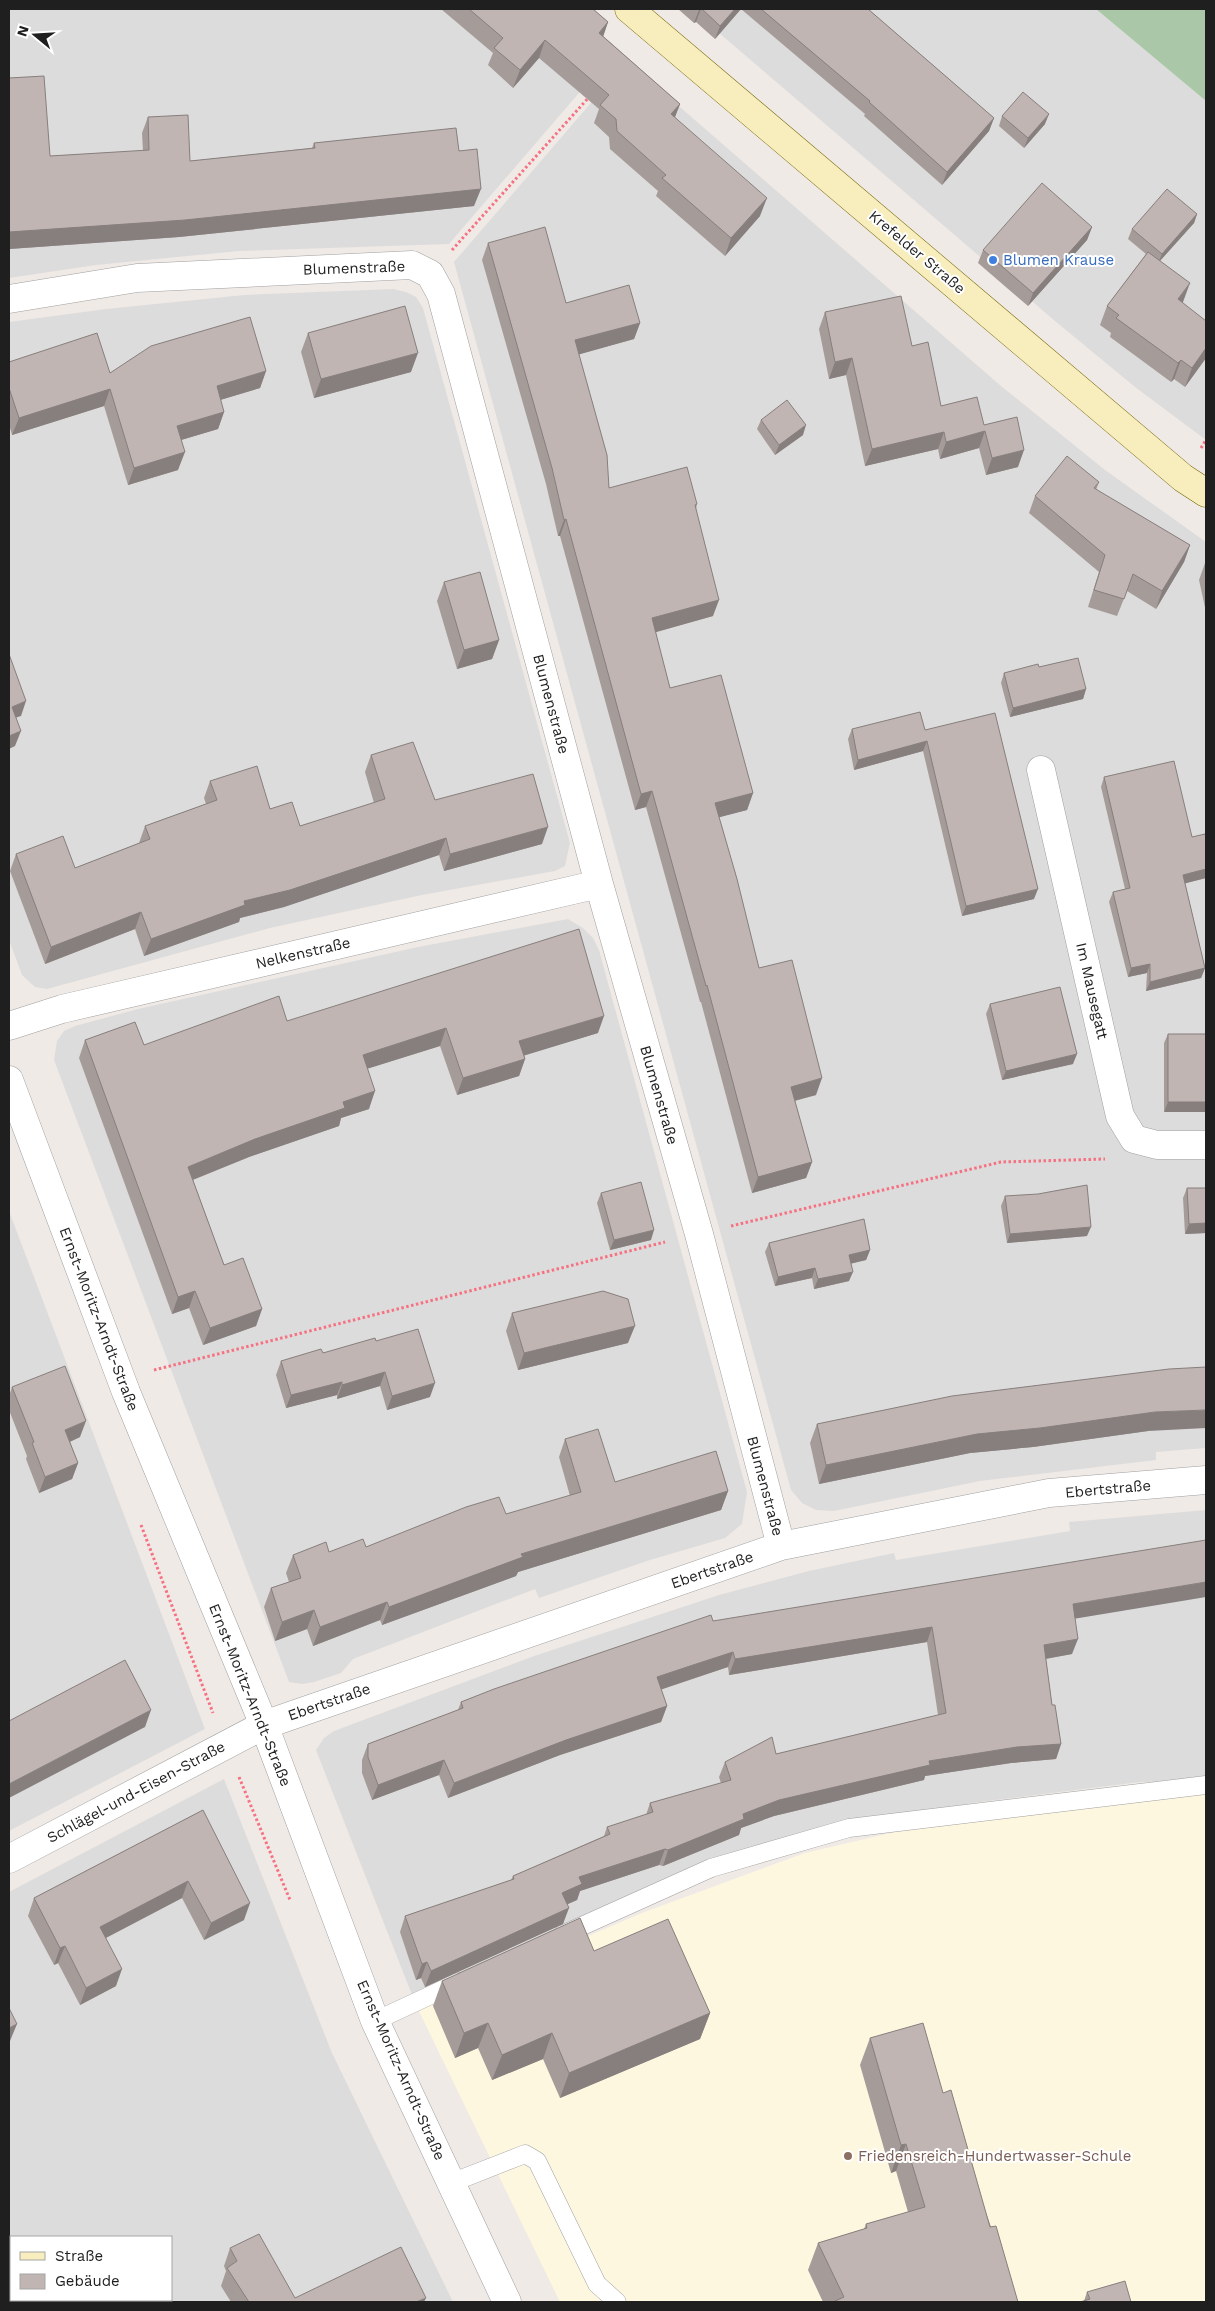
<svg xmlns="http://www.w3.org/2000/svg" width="1215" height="2311" font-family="'Work Sans',sans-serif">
  <rect width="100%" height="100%" fill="#f0eae6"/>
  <path fill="#dddcdc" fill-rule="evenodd" d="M9 9H565L615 51 449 244 239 251 96 265 9 278Z
    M691 9H1096L1206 101V440L1135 387 1055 321Z
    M627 61 1001 386 1105 470 1206 542V1448L1156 1452V1460L980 1481 834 1511 816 1510 802 1503 791 1490 454 262Z
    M393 289 406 292 416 297 423 308 570 843 565 866 555 871 422 895 270 928 47 989 35 987 22 975 9 940V322L106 309 244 295Z
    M568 919 583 928 593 938 599 950 747 1492 742 1524 725 1538 650 1560 539 1598 535 1589 353 1659 341 1673 314 1682 302 1684 289 1682 54 1060 57 1041 64 1031 75 1026 138 1009 418 947Z
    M9 1211 205 1729 9 1831Z
    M1206 1510V1781L1140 1782 972 1803 802 1842 637 1905 414 2000 316 1750 324 1738 334 1731 537 1655 719 1595 809 1571 894 1553 896 1560 1070 1531 1069 1522Z
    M224 1779 332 2053 453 2302H9V1892ZM11 2237H171V2300H11Z"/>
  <path fill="#fef7e0" d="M1206 1791V2302H560L418 2009 642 1913 805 1853 972 1814Z"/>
  <path fill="#aac8a7" d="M1096 9H1206V101Z"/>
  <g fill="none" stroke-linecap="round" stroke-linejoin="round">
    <defs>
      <path id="lane" d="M562 1935 711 1868 849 1828 1206 1785
        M375 2021 459 1982
        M451 2183 525 2154 537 2161 597 2284 617 2302"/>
      <path id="street" d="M9 299 137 278 412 265 430 274 441 294 599 884 699 1234 781 1546
        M1041 770 1120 1116 1134 1139 1157 1145H1206
        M9 1026 62 1009 599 884
        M9 1080 126 1392 264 1725 375 2021 507 2302
        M9 1859 264 1725 781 1546 1049 1493 1206 1480"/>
      <path id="secondary" d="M629 9 1183 478 1206 493"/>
    </defs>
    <use href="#lane" stroke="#a0a0a0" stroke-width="19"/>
    <use href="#street" stroke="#a0a0a0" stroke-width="29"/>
    <use href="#secondary" stroke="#746808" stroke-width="29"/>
    <path stroke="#f67181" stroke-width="3" stroke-dasharray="2.5 2.5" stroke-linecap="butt" d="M452 250 590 96
      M1201 448 1206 440
      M731 1226 1001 1162 1105 1159
      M154 1370 665 1242
      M141 1525 213 1713
      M239 1777 290 1900"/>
    <use href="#lane" stroke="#fff" stroke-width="18"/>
    <use href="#street" stroke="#fff" stroke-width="28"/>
    <use href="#secondary" stroke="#f8edbc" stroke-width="28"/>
  </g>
  <path fill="#a59c99" d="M441 9H593L608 22 603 36 680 104 675 117 760 216 725 256 656 196 658 191 610 149 609 137 594 123 599 109 539 58 513 88 488 65 493 53Z
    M678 9H868L994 118 989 131 942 185 864 116 865 114 741 9 715 39 696 22 694 23Z
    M9 78 50 156 143 151 142 133 148 117 190 161 312 148 314 143 459 151 474 206 179 237 9 249Z
    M1002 116 1045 124 1024 148 999 126Z
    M1197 214 1194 223 1160 261 1182 303 1206 321V358L1185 387 1174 379 1171 382 1110 337 1111 333 1100 325 1107 306 1146 254 1128 239 1132 229Z
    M1092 227 1087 240 1028 306 978 263 983 250Z
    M488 243 566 303 640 323 634 339 579 354 609 488 697 504 696 509 713 616 655 632 670 688 753 793 747 810 719 817 759 968 816 1095 795 1101 812 1162 806 1178 752 1193 701 1002H700L646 807 635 810 560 536H558L546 484 482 260Z
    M825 312 912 346 941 406 984 425 1018 467 986 475 979 448 940 459 938 449 865 466 846 375 829 379 819 329Z
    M308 333 411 372 314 398 301 352Z
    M9 362 110 373 266 371 260 388 220 400 224 412 218 429 181 440 178 470 128 485 104 406 12 435 9 424Z
    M761 420 803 435 775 455 757 429Z
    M1099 482 1096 490 1190 545 1184 562 1156 609 1127 591 1117 616 1088 607 1099 572 1029 513 1035 496Z
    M1205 563H1206V612L1199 580Z
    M444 582 499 640 492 659 457 669 437 601Z
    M1039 667 1086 689 1083 699 1010 717 1001 683 1004 673Z
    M852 729 925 730 1034 899 962 916 923 751 854 770 848 739Z
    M371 755 435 800 542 844 444 871 439 855 284 907 240 918 239 922 144 956 135 929 45 964 10 871 16 854 75 868 139 843 145 826 206 804 204 798 210 781 270 809 300 826 374 803 365 772Z
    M1104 777 1192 837 1206 838V878L1185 883 1205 968 1201 978 1146 991 1147 973 1128 977 1109 902 1113 892 1125 889 1101 787Z
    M990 1004 1073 1064 1002 1080 986 1014Z
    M287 1021 598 1033 524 1055 525 1059 519 1076 457 1095 440 1046 369 1068H368L369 1109 341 1118 339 1126 249 1157 193 1180 224 1265 262 1309 256 1326 203 1345 189 1308 172 1314 79 1058 85 1040 144 1045Z
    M1168 1034H1206L1164 1112V1043Z
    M1187 1188H1206V1233L1185 1234 1183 1198Z
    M601 1193 651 1240 610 1250 597 1203Z
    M1005 1196 1087 1236 1007 1243 1001 1206Z
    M769 1243 870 1250 866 1260 851 1263 849 1281 814 1289 812 1278 775 1286 765 1252Z
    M512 1313 628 1343 518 1370 506 1331Z
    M376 1341 430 1397 387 1410 380 1386 337 1399V1395L286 1408 276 1375 281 1361 323 1353Z
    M12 1387 80 1437 70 1442 78 1463 72 1479 39 1493 26 1459 27 1456 9 1410V1396Z
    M817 1424 1148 1431 1033 1447 970 1453 819 1484 810 1443Z
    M565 1439 615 1482 728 1491 721 1510 518 1572 516 1576 382 1625 380 1620 313 1646 307 1629 275 1641 264 1607 271 1588 289 1582 286 1573 293 1555 329 1552 366 1547 506 1514 570 1496 559 1457Z
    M1075 1618 1072 1654 1046 1659 1052 1705 1061 1744 1056 1759 1011 1763 925 1776 924 1780 774 1816 741 1828 739 1835 663 1866 659 1865 580 1891 577 1900 567 1904 563 1924 425 1987 421 1978 416 1980 400 1932 405 1916 511 1880 513 1876 604 1836 607 1827 646 1815 650 1803 721 1783 719 1777 725 1762 776 1754 938 1715 927 1642 729 1675 728 1667 684 1681 661 1689 667 1706 661 1722 560 1755 448 1798 439 1775 372 1800 362 1773V1760L368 1744 458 1710 461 1702 713 1621Z
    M203 1810 244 1920 204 1940 182 1898 106 1938 116 1986 80 2005 58 1963 54 1965 28 1916 34 1898Z
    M594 1951 710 2013 700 2039 560 2098 543 2059 492 2080 478 2048 455 2058 433 2006 442 1981Z
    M870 2038 943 2093 1018 2302H823L808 2270 818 2243 864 2229 866 2224 908 2212 896 2171 891 2173 860 2065Z
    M230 2248 295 2298 424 2302H231L221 2286 226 2271 224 2266Z
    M1087 2292 1131 2302 1084 2301Z"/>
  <path fill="#867f7d" d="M700 9H701L696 22 694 23 699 10Z
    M735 9H741L715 39 720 26Z
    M608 22 602 40 599 33Z
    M545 40 539 58 513 88 520 70Z
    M680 104 673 122 671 114Z
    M1049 114 1045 124 1024 148 1028 138Z
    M994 118 989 131 942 185 947 172Z
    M481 189 474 206 179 237 9 249V232Z
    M767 198 760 216 725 256 731 238Z
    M1197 214 1194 223 1158 263 1162 254Z
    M1092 227 1087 240 1028 306 1033 293Z
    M1190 283 1183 302 1171 318 1178 299Z
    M640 323 634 339 570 357 575 340Z
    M1206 348V358L1185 387 1192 368Z
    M418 353 411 372 314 398 321 379Z
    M852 358 846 375 829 379 835 362Z
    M1181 360 1174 379 1171 382 1178 363Z
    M266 371 260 388 210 403 217 386Z
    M110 389 104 406 12 435 19 418Z
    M224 412 218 429 171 443 177 426Z
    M806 425 803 435 775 455 779 445Z
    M985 431 979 448 940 459 946 442Z
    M944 432 938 449 865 466 872 449Z
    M1024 450 1018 467 986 475 992 458Z
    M185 452 178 470 128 485 134 468Z
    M566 519 560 536H558L564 520Z
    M1190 545 1184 562 1156 609 1162 591Z
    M719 600 713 616 646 635 652 618Z
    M499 640 492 659 457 669 464 650Z
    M1086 689 1083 699 1010 717 1013 708Z
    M26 701 21 716 9 720 12 707Z
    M21 731 15 746 9 749V736Z
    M927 741 923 751 854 770 858 760Z
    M652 791 646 807 635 810 641 794Z
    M753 793 747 810 709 820 715 803Z
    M548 827 542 844 444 871 450 854Z
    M446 838 439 855 284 907 240 918 239 922 144 956 151 939 244 901Z
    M1206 869V878L1179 885 1183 875Z
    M1038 889 1034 899 962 916 966 906Z
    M141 912 135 929 45 964 51 947Z
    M1150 964 1147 973 1128 977 1131 968Z
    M1205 968 1201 978 1146 991 1150 982Z
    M604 1016 598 1033 513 1059 519 1041Z
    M446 1028 440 1046 357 1072 363 1055Z
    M1077 1054 1073 1064 1002 1080 1006 1071Z
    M525 1059 519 1076 457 1095 463 1078Z
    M822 1078 816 1095 785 1103 791 1087Z
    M375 1091 369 1109 341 1118 339 1126 249 1157 182 1184 188 1167 343 1102Z
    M1168 1102H1206V1112H1164Z
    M812 1162 806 1178 752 1193 758 1177Z
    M1206 1223V1233L1185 1234 1189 1224Z
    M1091 1227 1087 1236 1007 1243 1010 1234Z
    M654 1230 651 1240 610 1250 614 1240Z
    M870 1250 866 1260 846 1265 849 1255Z
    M815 1268 812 1278 775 1286 778 1277Z
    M853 1272 849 1281 814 1289 818 1279Z
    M195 1291 189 1308 172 1314 178 1297Z
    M262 1309 256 1326 203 1345 210 1328Z
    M635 1326 628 1343 518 1370 524 1353Z
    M385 1372 380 1386 337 1399 342 1385Z
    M342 1382 337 1395 286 1408 291 1395Z
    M435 1383 430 1397 387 1410 392 1396Z
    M1206 1410V1428L1148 1431 1033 1447 970 1453 819 1484 826 1465 977 1434 1155 1412Z
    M86 1421 80 1437 60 1446 65 1430Z
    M78 1463 72 1479 39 1493 45 1477Z
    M728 1491 721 1510 518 1572 516 1576 382 1625 389 1607 521 1554Z
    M1206 1582V1597L1067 1620 1073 1604Z
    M387 1602 380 1620 313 1646 320 1627Z
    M314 1610 307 1629 275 1641 282 1622Z
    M932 1627 927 1642 729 1675 735 1659Z
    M1078 1639 1072 1654 1038 1660 1044 1645Z
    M733 1652 728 1667 651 1693 657 1677Z
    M667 1706 661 1722 560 1755 448 1798 454 1783 566 1740Z
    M151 1710 145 1727 9 1798V1784Z
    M1061 1744 1056 1759 1011 1763 925 1776 924 1780 774 1816 741 1828 739 1835 663 1866 668 1850 743 1814 779 1800 929 1761 1017 1747Z
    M444 1760 439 1775 372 1800 378 1785Z
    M665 1849 659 1865 580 1891 577 1900 557 1909 562 1893 579 1877Z
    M188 1881 182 1898 94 1944 100 1927Z
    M250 1903 244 1920 204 1940 211 1923Z
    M569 1908 563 1924 425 1987 431 1971Z
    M65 1946 58 1963 54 1965 60 1948Z
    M427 1962 421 1978 416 1980 422 1964Z
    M122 1969 116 1986 80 2005 86 1988Z
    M710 2013 700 2039 560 2098 569 2073Z
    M488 2023 478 2048 455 2058 464 2033Z
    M17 2024 10 2041 9 2042V2028Z
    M552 2033 543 2059 492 2080 502 2055Z
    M906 2144 896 2171 891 2173 901 2145Z
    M426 2298 424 2302H416Z"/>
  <path fill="#c0b5b2" stroke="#867f7d" d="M469 9H593L608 22 599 33 680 104 671 114 767 198 731 238 662 178 666 175 617 131 616 119 600 105 609 95 545 40 520 70 494 48 503 38Z
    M702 9H735L720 26Z
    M761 9H868L994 118 947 172 869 102 870 101Z
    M44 76 50 156 149 150 148 117 188 115 190 161 315 148 314 143 456 128 459 151 477 149 481 189 185 220 9 232V78Z
    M1023 92 1049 114 1028 138 1002 116Z
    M1042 183 1092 227 1033 293 983 250Z
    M1167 189 1197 214 1162 254 1132 229Z
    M545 227 566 303 629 285 640 323 575 340 607 455 609 488 687 467 697 504 695 505 719 600 652 618 670 688 721 675 753 793 715 803 737 879 759 968 792 960 822 1078 791 1087 812 1162 758 1177 707 985 706 986 652 791 641 794 566 519 564 520 552 468 488 243Z
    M1148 252 1190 283 1178 299 1206 321V348L1192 368 1181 360 1178 363 1116 318 1119 315 1107 306Z
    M901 296 912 346 928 342 941 406 977 397 984 425 1017 417 1024 450 992 458 985 431 946 442 944 432 872 449 852 358 835 362 825 312Z
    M405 306 418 353 321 379 308 333Z
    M250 317 266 371 217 386 224 412 177 426 185 452 134 468 110 389 19 418 9 388V362L97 333 110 373 151 346Z
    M787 400 806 425 779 445 761 420Z
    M1067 456 1099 482 1094 488 1190 545 1162 591 1133 574 1124 599 1094 590 1105 555 1035 496Z
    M480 572 499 640 464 650 444 582Z
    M9 654 26 701 12 707 21 731 9 736Z
    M1078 658 1086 689 1013 708 1004 673 1038 664 1039 667Z
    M920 712 925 730 995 713 1038 889 966 906 927 741 858 760 852 729Z
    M413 742 435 800 533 774 548 827 450 854 446 838 290 890 244 901 245 905 151 939 141 912 51 947 16 854 63 836 75 868 150 839 145 826 217 800 210 781 257 766 270 809 292 802 300 826 385 799 371 755Z
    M1174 761 1192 837 1205 834 1206 838V869L1183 875 1205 968 1150 982V964L1131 968 1113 892 1130 888 1104 777Z
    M579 929 604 1016 519 1041 525 1059 463 1078 446 1028 375 1051 363 1055 375 1091 343 1102 345 1108 255 1139 188 1167 224 1265 243 1258 262 1309 210 1328 195 1291 178 1297 85 1040 135 1022 144 1045 279 996 287 1021Z
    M1060 987 1077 1054 1006 1071 990 1004Z
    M1168 1034H1206V1102H1168Z
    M641 1182 654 1230 614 1240 601 1193Z
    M1087 1185 1091 1227 1010 1234 1005 1196 1038 1194Z
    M1187 1188H1206V1223L1189 1224Z
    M864 1219 870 1250 849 1255 853 1272 818 1279 815 1268 778 1277 769 1243Z
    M603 1291 628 1299 635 1326 524 1353 512 1313Z
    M418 1329 435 1383 392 1396 385 1372 342 1385V1382L291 1395 281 1361 321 1349 323 1353 375 1338 376 1341Z
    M65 1366 86 1421 65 1430 78 1463 45 1477 32 1443 34 1442 12 1387Z
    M1206 1367V1410L1155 1412 1040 1428 977 1434 826 1465 817 1424 952 1396 1169 1369Z
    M598 1429 615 1482 716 1451 728 1491 521 1554 523 1557 389 1607 387 1602 320 1627 314 1610 282 1622 271 1588 301 1578 293 1555 326 1542 329 1552 363 1539 366 1547 466 1507 499 1497 506 1514 581 1492 565 1439Z
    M1206 1540V1582L1073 1604 1078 1639 1044 1645 1052 1705H1055L1061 1744 1017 1747 929 1761 930 1765 779 1800 743 1814 744 1819 668 1850 665 1849 579 1877 582 1884 562 1893 569 1908 431 1971 427 1962 422 1964 405 1916 514 1879 513 1876 610 1834 607 1827 653 1812 650 1803 731 1780 725 1762 772 1737 776 1754 946 1713 932 1627 735 1659 733 1652 690 1666 657 1677 667 1706 566 1740 454 1783 444 1760 378 1785 368 1757V1744L463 1708 461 1702 494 1689 711 1615 713 1621Z
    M125 1660 151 1710 9 1784V1721Z
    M203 1810 250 1903 211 1923 188 1881 100 1927 122 1969 86 1988 65 1946 60 1948 34 1898Z
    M580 1918 594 1951 668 1919 710 2013 569 2073 552 2033 502 2055 488 2023 464 2033 442 1981Z
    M9 2008 17 2024 9 2028Z
    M923 2023 943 2093 951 2090 990 2227 996 2226 1018 2302H833L844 2297 818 2243 867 2228 866 2224 925 2207 906 2144 901 2145 870 2038Z
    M259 2234 295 2298 401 2247 426 2298 416 2302H249L227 2268 237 2261 230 2248Z
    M1125 2281 1131 2302H1080L1090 2299 1087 2292Z"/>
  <circle fill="#3f7fe0" stroke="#fff" stroke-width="2" cx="993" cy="260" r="5"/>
  <circle fill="#8d6e63" stroke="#fff" stroke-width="2" cx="848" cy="2156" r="5"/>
  <g text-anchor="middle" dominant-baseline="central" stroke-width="4" stroke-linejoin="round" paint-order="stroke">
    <g font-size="15" fill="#1f1f1f" stroke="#fff">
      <text transform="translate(917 252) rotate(40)">Krefelder Straße</text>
      <text transform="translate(354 268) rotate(-2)">Blumenstraße</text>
      <text transform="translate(551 704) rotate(75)">Blumenstraße</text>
      <text transform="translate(303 953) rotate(-13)">Nelkenstraße</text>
      <text transform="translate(1092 991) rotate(77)">Im Mausegatt</text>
      <text transform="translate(659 1095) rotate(74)">Blumenstraße</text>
      <text transform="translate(99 1319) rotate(69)">Ernst-Moritz-Arndt-Straße</text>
      <text transform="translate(765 1486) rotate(75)">Blumenstraße</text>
      <text transform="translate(1108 1489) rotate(-5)">Ebertstraße</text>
      <text transform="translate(712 1570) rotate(-19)">Ebertstraße</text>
      <text transform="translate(250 1695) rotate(68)">Ernst-Moritz-Arndt-Straße</text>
      <text transform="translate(329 1702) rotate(-19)">Ebertstraße</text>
      <text transform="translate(136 1792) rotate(-28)">Schlägel-und-Eisen-Straße</text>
      <text transform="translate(401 2070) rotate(66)">Ernst-Moritz-Arndt-Straße</text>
    </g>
    <g font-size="15" fill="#366cbe" stroke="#fff" text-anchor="start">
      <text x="1003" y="260">Blumen Krause</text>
    </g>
    <g font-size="15" fill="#785e54" stroke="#fff" text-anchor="start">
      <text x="858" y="2156">Friedensreich-Hundertwasser-Schule</text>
    </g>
  </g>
  <rect width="1215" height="2311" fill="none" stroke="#1f1f1f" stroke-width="20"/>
  <rect x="10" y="2236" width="162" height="65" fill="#ffffff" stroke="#a5a5a5"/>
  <rect x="20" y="2252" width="25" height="8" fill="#f8edbc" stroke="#a5a5a5"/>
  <text x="55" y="2261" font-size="15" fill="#1f1f1f">Straße</text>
  <rect x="20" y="2274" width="25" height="15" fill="#c0b5b2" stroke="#a5a5a5"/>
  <text x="55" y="2286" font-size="15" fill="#1f1f1f">Gebäude</text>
  <g transform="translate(35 35) rotate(288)" stroke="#ffffff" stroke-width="4" paint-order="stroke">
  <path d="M0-4L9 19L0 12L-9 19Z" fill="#1f1f1f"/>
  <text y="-8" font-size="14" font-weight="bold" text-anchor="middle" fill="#1f1f1f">N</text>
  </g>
</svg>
